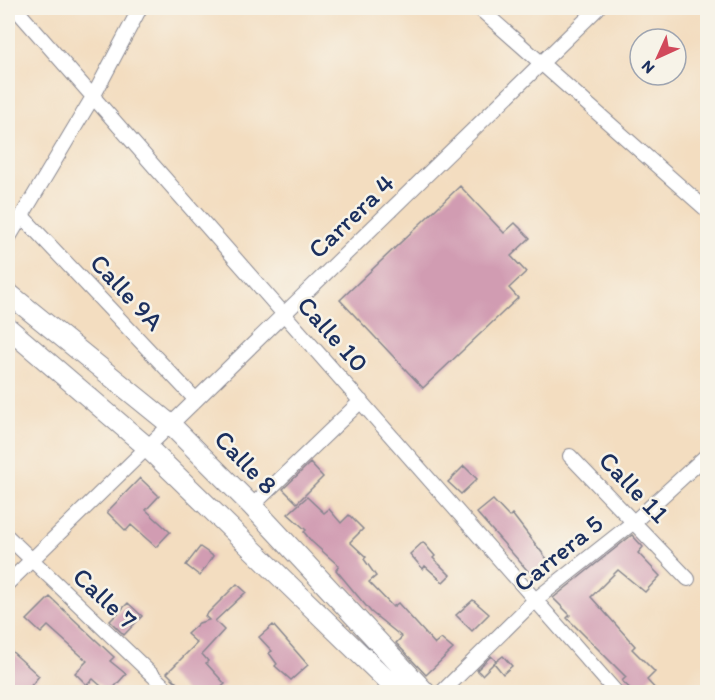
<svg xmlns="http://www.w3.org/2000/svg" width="715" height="700" font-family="Itim,sans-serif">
  <rect width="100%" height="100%" fill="#f7f3e8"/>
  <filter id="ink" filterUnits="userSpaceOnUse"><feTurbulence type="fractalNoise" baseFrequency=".0167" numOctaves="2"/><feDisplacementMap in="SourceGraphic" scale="12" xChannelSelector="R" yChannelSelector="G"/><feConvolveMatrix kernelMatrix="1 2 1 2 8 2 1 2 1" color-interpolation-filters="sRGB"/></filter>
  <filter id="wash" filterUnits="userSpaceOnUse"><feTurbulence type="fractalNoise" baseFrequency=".008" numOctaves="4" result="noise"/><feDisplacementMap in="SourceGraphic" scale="24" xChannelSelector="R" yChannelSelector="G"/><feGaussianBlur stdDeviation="1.35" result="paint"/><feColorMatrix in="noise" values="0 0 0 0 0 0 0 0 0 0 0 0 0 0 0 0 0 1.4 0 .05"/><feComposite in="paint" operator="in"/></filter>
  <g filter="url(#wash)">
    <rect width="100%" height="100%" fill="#f3ddc0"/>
    <g id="blocks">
      <path fill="#d19cb2" d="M460 186 504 233 515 223 530 238 511 256 526 272 509 288 518 298 423 388 340 300Z
        M310 463 323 477 297 503 283 489Z
        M464 466 477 479 461 494 448 482Z
        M140 478 159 496 146 510 170 532 156 547 131 525 126 531 107 512Z
        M307 497 324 513 329 509 341 523 349 515 363 529 350 542 366 557 364 559 376 576 369 582 393 607 398 603 435 644 441 639 453 649 426 675 396 643 402 637 371 612 336 570 339 566 311 541 304 532 306 530 288 514Z
        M493 500 509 517 512 514 550 563 534 578 477 513Z
        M632 535 643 547 638 553 660 576 645 592 618 570 591 597 635 646 632 649 655 672 647 680 659 693H635L622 681 626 677 567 618 570 615 553 598Z
        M423 542 435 556 433 558 450 575 443 582 425 566 423 569 410 554Z
        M200 547 213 556 200 576 186 565Z
        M237 584 246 592 215 621 224 630 202 654 208 661 206 663 225 684 215 693H187L167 673 197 643 187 634 199 623 209 620 205 616Z
        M50 597 114 657 110 661 126 674 109 693 93 679 87 685 75 673 87 661 48 626 41 633 27 620Z
        M473 600 489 614 472 631 456 615Z
        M128 603 142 616 124 635 110 621Z
        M273 625 308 665 291 680 275 666 277 664 269 653 272 651 259 637Z
        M8 648 39 676 25 693H8Z
        M491 656 496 661 482 675 477 670Z
        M503 656 512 666 503 674 494 663Z"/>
    </g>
  </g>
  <g filter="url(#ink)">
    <use href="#blocks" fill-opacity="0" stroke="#87868f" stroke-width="1.5"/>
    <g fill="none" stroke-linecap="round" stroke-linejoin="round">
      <defs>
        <path id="street" d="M15 8 616 692
          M479 8 708 211
          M22 216 196 400
          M8 239 94 95 140 8
          M570 456 688 579
          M252 506 361 401
          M8 537 170 692
          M8 583 598 8
          M442 692 535 600 635 521 708 454"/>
        <path id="secondary" d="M8 293 171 425 252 506 425 692
          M8 328 147 447 399 692"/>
      </defs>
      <use href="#street" stroke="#87868f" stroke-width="16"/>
      <use href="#secondary" stroke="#87868f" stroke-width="22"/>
      <use href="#street" stroke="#fff" stroke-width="14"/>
      <use href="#secondary" stroke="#fff" stroke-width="20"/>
    </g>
  </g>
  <g text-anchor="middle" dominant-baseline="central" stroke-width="5" stroke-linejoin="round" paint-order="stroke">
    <g font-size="26" fill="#1b2f5e" stroke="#f7f3e8">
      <text transform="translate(351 216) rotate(-44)">Carrera 4</text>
      <text transform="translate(127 292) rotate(47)">Calle 9A</text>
      <text transform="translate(333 334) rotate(48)">Calle 10</text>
      <text transform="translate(246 462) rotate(46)">Calle 8</text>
      <text transform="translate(634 487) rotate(46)">Calle 11</text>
      <text transform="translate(558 553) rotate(-39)">Carrera 5</text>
      <text transform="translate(105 598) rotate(43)">Calle 7</text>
    </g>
  </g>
  <rect width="715" height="700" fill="none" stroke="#f7f3e8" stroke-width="30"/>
  <g transform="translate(658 57) rotate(225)"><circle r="28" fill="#f7f3e8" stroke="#9fa5b1" stroke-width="1.5"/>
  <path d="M0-4.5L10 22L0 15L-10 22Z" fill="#d1495b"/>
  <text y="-9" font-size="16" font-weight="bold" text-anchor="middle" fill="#1b2f5e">N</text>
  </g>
</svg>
